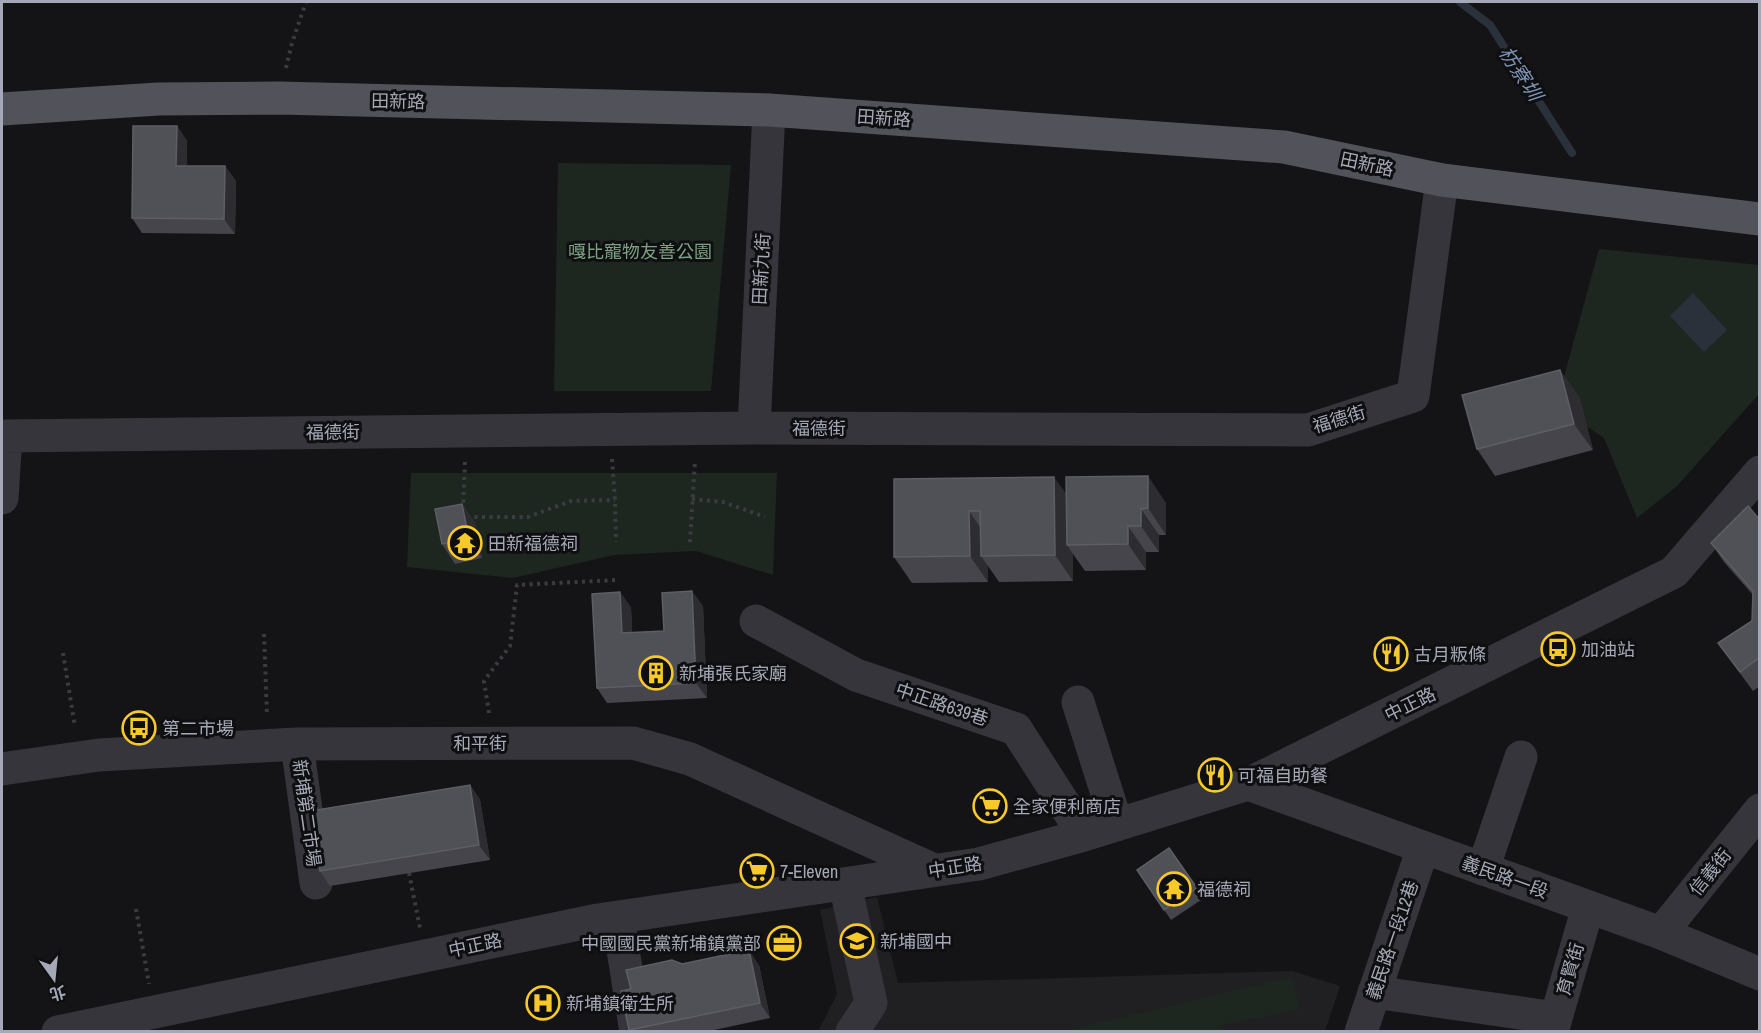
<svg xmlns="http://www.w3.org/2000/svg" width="1761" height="1033" font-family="'Archivo Narrow','Noto Sans TC',sans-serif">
  <rect width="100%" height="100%" fill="#141416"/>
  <path fill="#202023" d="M877 897 898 983 1292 971 1340 986 1325 1031 818 1032 837 994 820 910Z"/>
  <path fill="#1e2620" d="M558 163 731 165 711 391H554Z
    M1599 249 1759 265V394L1677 486 1637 518 1604 438 1556 406Z
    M411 473H777L773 575 696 551 614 555 513 578 407 567Z
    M1292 977 1300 1009 1217 1026 1227 1031H1064Z"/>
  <path fill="#2a313a" d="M1693 293 1727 330 1704 352 1670 316Z"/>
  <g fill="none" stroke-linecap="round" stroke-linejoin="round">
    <path stroke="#2a313a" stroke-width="8" d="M1460 2 1490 25 1572 153"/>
    <path stroke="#3b3c42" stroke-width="4" stroke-dasharray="3 4.5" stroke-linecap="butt" d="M286 68 292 43 306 2
      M612 459 615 500 616 542
      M692 499 723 502 765 517
      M463 510 465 461
      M467 517H528L571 501 615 500
      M690 542 695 461
      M264 634 267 715
      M63 653 75 727
      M489 713 484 681 510 646 517 585 617 580
      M409 873 420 928
      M136 909 149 984"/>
    <path stroke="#35353b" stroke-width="33" d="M754 428 769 110
      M2 436 754 428 1308 430 1413 396 1442 180
      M2 498 6 436
      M756 621 856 675 1016 729 1084 835
      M1078 702 1117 825
      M297 744 316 883
      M2 769 99 755 297 744 633 743 690 759 934 870
      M1248 784 1661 933 1760 974
      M1483 869 1521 757
      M845 884 871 1003 852 1032
      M618 918 636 1032
      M1661 933 1760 810
      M1374 992 1556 1018
      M58 1032 598 920 979 864 1084 835 1248 784 1674 572 1760 472
      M1361 1032 1423 848
      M1552 1032 1588 907"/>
    <path stroke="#51525a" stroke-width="33" d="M2 109 158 99 279 98 769 110 1284 147 1442 180 1760 219"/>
  </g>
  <path fill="#45454b" d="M177 126 187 141V166H225L236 181 235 234 142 233 132 218Z
    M1579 396 1593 450 1495 476 1477 449Z
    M894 479 1166 503V535H1159V552H1146V570L1085 571 1073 554V581L999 582 988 566V582L912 583 894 557Z
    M462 504 475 523 482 558 455 564 442 544Z
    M1760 520V686L1753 691 1718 643 1752 621 1753 595 1724 562 1711 543Z
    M703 606 707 698 607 703 597 688 631 607 632 633 664 631Z
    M470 785 480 800 490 860 330 886 320 871Z
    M1169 848 1204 898 1171 920 1137 870Z
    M759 965 770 1018 705 1032H630L629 1030 631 989Z"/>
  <path fill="#2d2d31" d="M177 126 187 141V181L176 166Z
    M225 166 236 181 235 234 224 219Z
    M1560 370 1579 396 1593 450 1574 424Z
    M1148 476 1166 503V535L1148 508Z
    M1054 477 1073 503 1067 545 1073 554V581L1055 555Z
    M462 504 475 523 482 558 469 539Z
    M1141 509 1159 535V552L1141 526Z
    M969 511 987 537 981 556 988 566V582L970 556Z
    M1128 526 1146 552V570L1128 544Z
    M692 591 703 606 707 698 696 683Z
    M620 592 631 607 633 648 622 633Z
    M470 785 480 800 490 860 479 845Z
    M749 950 759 965 770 1018 760 1003Z"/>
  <path fill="#505057" stroke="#5d5e66" stroke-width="1.5" d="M133 126H177L176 166H225L224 219 132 218Z
    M1560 370 1574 424 1477 449 1462 395Z
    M1148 476V508L1141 509V526H1128V544L1067 545 1066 477Z
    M1054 477 1055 555 981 556 980 511H969L970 556 894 557V479Z
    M462 504 469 539 442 544 435 509Z
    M1748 506 1760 520V657L1740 672 1718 643 1752 621 1753 591 1711 543Z
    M692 591 696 683 597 688 592 594 620 592 622 633 664 631 662 593Z
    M470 785 479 845 320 871 310 811Z
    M1169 848 1197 888 1164 910 1137 870Z
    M749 950 760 1003 629 1030 621 991 631 989 626 970 672 960 682 964Z"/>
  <defs>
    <symbol id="temple-ring" viewBox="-11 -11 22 22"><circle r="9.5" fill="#0f0f11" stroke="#f8c92a" stroke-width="1.5"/><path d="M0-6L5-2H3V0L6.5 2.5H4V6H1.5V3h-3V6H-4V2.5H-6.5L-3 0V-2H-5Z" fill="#f8c92a"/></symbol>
    <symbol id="bus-ring" viewBox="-11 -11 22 22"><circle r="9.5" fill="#0f0f11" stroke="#f8c92a" stroke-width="1.5"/><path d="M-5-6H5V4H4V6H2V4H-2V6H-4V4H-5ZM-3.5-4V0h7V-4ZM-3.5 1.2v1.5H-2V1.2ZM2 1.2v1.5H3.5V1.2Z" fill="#f8c92a"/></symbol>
    <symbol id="restaurant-ring" viewBox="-11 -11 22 22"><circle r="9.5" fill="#0f0f11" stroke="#f8c92a" stroke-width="1.5"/><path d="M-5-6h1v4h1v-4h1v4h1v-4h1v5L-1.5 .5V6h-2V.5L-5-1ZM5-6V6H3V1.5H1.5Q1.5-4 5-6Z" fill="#f8c92a"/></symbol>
    <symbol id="building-ring" viewBox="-11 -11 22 22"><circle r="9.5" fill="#0f0f11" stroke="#f8c92a" stroke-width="1.5"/><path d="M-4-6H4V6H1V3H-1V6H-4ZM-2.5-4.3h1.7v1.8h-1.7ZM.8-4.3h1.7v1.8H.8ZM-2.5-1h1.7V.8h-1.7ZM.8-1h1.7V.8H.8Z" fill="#f8c92a"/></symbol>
    <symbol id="supermarket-ring" viewBox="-11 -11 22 22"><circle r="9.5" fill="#0f0f11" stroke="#f8c92a" stroke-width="1.5"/><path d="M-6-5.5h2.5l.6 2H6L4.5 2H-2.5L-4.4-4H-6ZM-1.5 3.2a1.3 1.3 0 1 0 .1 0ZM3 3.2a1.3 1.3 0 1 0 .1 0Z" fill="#f8c92a"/></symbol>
    <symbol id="school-ring" viewBox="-11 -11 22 22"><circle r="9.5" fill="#0f0f11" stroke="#f8c92a" stroke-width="1.5"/><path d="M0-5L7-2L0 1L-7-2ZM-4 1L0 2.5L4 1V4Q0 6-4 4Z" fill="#f8c92a"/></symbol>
    <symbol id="office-ring" viewBox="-11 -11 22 22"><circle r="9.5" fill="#0f0f11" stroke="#f8c92a" stroke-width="1.5"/><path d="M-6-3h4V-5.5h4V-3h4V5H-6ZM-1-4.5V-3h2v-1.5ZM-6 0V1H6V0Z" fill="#f8c92a"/></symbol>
    <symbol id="hospital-ring" viewBox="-11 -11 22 22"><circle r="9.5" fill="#0f0f11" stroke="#f8c92a" stroke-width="1.5"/><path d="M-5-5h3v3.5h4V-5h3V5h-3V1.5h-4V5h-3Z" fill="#f8c92a"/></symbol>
  </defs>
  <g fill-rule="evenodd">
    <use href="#temple-ring" x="446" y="524" width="38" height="38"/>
    <use href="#bus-ring" x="1539" y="630" width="38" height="38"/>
    <use href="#restaurant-ring" x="1372" y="635" width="38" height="38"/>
    <use href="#building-ring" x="637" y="654" width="38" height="38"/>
    <use href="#bus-ring" x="120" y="709" width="38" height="38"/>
    <use href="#restaurant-ring" x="1196" y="756" width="38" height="38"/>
    <use href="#supermarket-ring" x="971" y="787" width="38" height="38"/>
    <use href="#supermarket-ring" x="738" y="852" width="38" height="38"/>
    <use href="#temple-ring" x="1155" y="870" width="38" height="38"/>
    <use href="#school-ring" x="838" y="922" width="38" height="38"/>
    <use href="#office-ring" x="765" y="924" width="38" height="38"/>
    <use href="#hospital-ring" x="524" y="984" width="38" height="38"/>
  </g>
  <g text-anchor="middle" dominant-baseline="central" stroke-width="6" stroke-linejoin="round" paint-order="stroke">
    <g font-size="18" fill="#a5a9b7" stroke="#0f0f11">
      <text transform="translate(398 101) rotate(1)">田新路</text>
      <text transform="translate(884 118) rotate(4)">田新路</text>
      <text transform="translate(1367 164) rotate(12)">田新路</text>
      <text transform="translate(761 269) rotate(-87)">田新九街</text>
      <text transform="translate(1339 419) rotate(-17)">福德街</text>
      <text x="819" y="428">福德街</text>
      <text transform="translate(333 432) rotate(-1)">福德街</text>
      <text transform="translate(942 704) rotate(19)">中正路639巷</text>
      <text transform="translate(1410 704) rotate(-26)">中正路</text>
      <text x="480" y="743">和平街</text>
      <text transform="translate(307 813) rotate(82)">新埔第二市場</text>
      <text transform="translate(955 867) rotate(-9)">中正路</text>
      <text transform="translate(1710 872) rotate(-51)">信義街</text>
      <text transform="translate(1505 877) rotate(20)">義民路一段</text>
      <text transform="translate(1392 940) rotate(-71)">義民路一段12巷</text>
      <text transform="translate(475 945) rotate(-12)">中正路</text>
      <text transform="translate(1570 969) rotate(-74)">育賢街</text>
    </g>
    <g font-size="18" fill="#7ba282" stroke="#0f0f11">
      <text x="640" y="251">嘎比寵物友善公園</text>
    </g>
    <g font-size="18" fill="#a5a9b7" stroke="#0f0f11" text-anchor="start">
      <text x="488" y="543">田新福德祠</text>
      <text x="1581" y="649">加油站</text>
      <text x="1414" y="654">古月粄條</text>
      <text x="679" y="673">新埔張氏家廟</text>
      <text x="162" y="728">第二市場</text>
      <text x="1238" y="775">可福自助餐</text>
      <text x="1013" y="806">全家便利商店</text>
      <text x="780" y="871">7-Eleven</text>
      <text x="1197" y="889">福德祠</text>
      <text x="880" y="941">新埔國中</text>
      <text x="761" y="943" text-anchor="end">中國國民黨新埔鎮黨部</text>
      <text x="566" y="1003">新埔鎮衛生所</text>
    </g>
    <g font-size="20" font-style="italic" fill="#7b93b3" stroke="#0f0f11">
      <text transform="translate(1521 73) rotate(57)">枋寮圳</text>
    </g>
  </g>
  <rect width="1761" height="1033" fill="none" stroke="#a5a9b7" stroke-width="6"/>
  <g transform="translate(54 979) rotate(165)" stroke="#0f0f11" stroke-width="4.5" paint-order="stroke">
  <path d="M0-4.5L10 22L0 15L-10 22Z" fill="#a5a9b7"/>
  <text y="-9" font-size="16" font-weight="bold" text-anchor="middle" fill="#a5a9b7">北</text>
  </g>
</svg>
